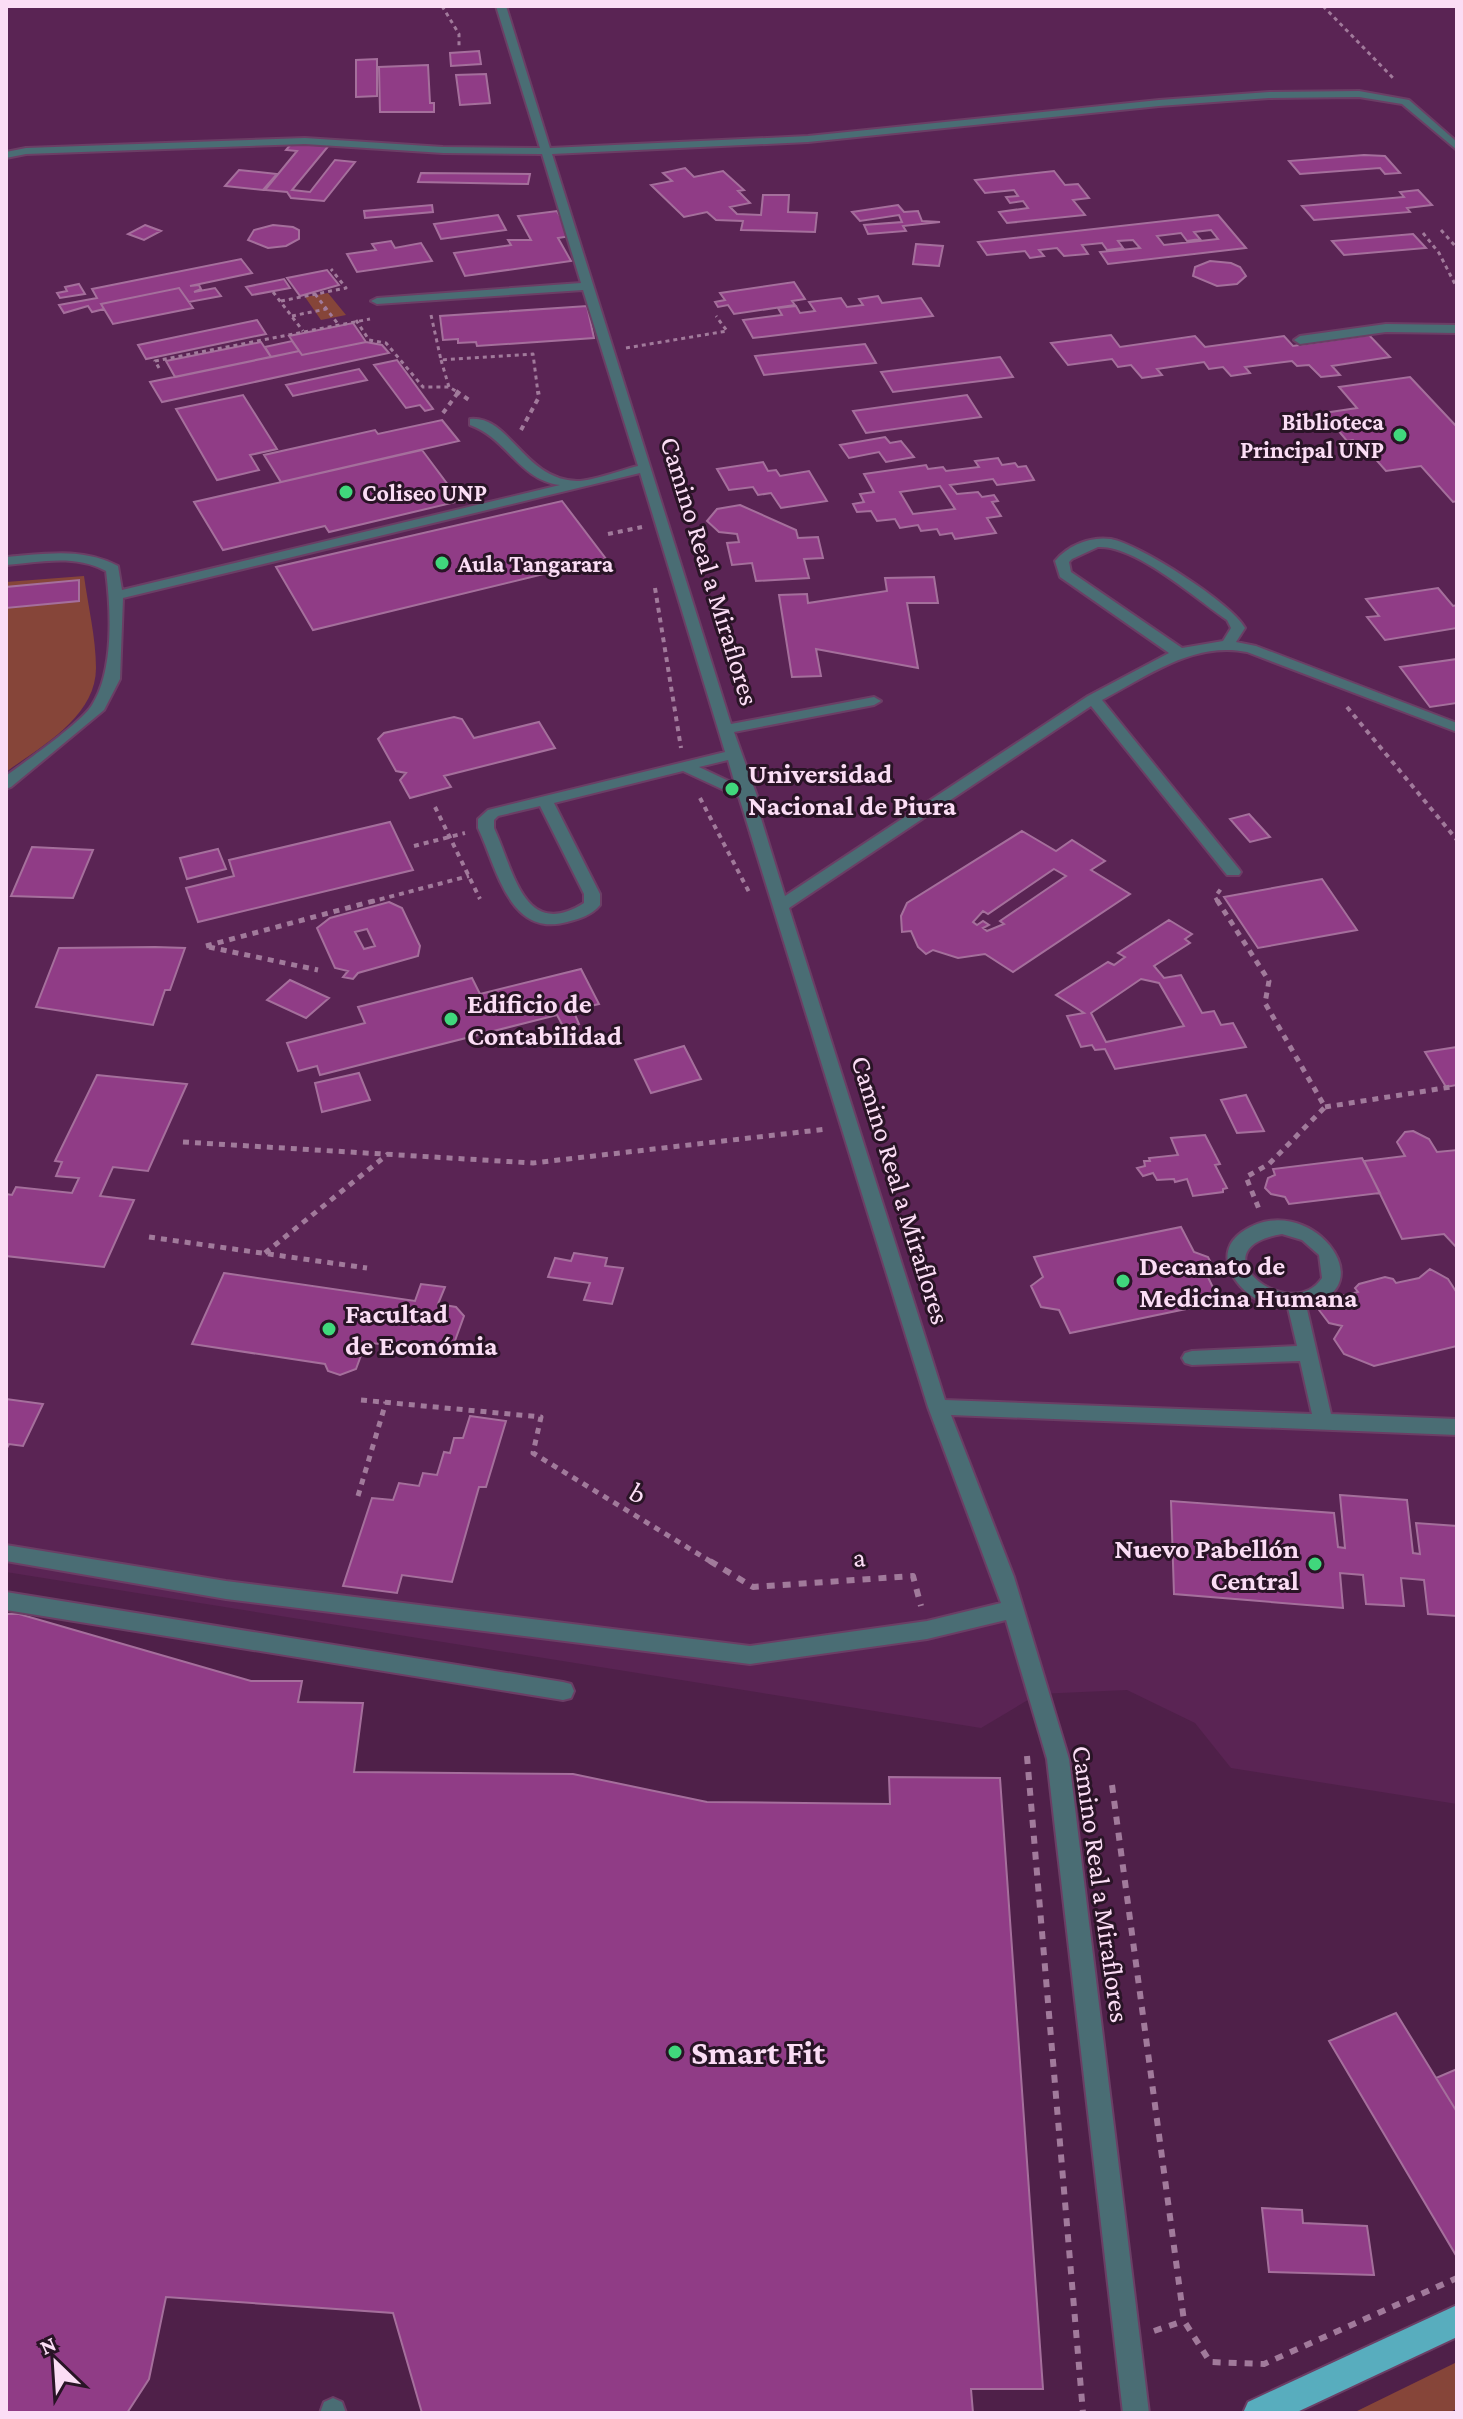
<svg xmlns="http://www.w3.org/2000/svg" width="1463" height="2419" font-family="'Crimson Pro',serif">
  <rect width="100%" height="100%" fill="#4f2049"/>
  <path fill="#5a2454" d="M6 6H1457V1804L1231 1768 1195 1723 1127 1690 1038 1694 981 1728 6 1572Z"/>
  <path fill="#864539" d="M328 293 346 315 321 320 305 297Z
    M84 576C88 606 96 638 96 668 96 717 40 747 6 772V582Z
    M1457 2362V2409L1448 2413H1353Z"/>
  <path fill="#903c86" stroke="#a56f9c" stroke-width="2" fill-rule="evenodd" d="M479 51 481 64 451 66 450 53Z
    M377 59V96L356 97V60Z
    M428 65 430 103H434V112H380L379 67Z
    M486 74 490 103 460 105 456 75Z
    M304 142 330 144 292 190 310 192 335 160 355 162 324 201 291 198 287 192 265 190 297 151 286 150 291 144 302 145Z
    M1364 155 1385 156 1400 173 1385 174 1380 168 1300 174 1289 161Z
    M685 168 694 177 723 171 744 190 738 191 750 203 730 207 737 214 761 215 763 195H789L788 212 817 213 815 232 741 230 743 221 716 220 707 212 684 217 651 185 672 181 663 173Z
    M239 170 277 174 263 190 225 186Z
    M1054 171 1065 185 1078 184 1089 198 1073 200 1085 215 1007 223 999 212 1028 208 1023 201 1010 203 1006 197 1018 196 1014 190 985 193 975 180Z
    M421 173 530 174 528 184 418 182Z
    M1418 190 1432 205 1407 208 1410 212 1314 220 1302 206 1404 197 1400 192Z
    M432 205 433 212 365 218 364 211Z
    M898 205 904 212 918 211 922 221 940 222 903 226 906 231 868 234 864 225 902 222 899 215 860 221 852 212Z
    M557 211 571 236 558 238 571 261 465 276 454 253 511 245 508 240H531L518 216Z
    M498 215 506 230 441 239 434 224Z
    M1218 215 1246 248 1108 264 1100 252 1140 248 1133 240 1118 241 1123 248 1107 250 1102 243 1082 245 1088 254 1064 256 1057 248 1039 250 1044 256 1030 258 1025 251 987 255 978 242ZM1211 230 1218 239 1164 245 1157 236 1181 233 1187 241 1200 239 1194 232Z
    M145 225 161 231 144 240 128 234Z
    M273 225 293 227 299 230V239L286 246 268 248 248 240 254 230Z
    M1413 234 1426 248 1344 255 1332 241Z
    M391 241 395 248 421 243 432 261 357 272 347 254 376 250 372 244Z
    M916 244 943 246 939 266 913 264Z
    M241 259 252 273 190 286 199 285 201 289 194 292 215 288 221 296 189 302 179 288 101 304 104 309 92 312 88 306 64 313 59 305 97 298 92 289Z
    M1210 261 1231 263 1240 267 1246 276 1237 284 1217 286 1193 276 1195 267Z
    M327 270 339 285 300 296 287 278Z
    M284 279 290 288 252 295 246 287Z
    M794 282 805 299 792 301 795 305 734 314 728 305 718 307 715 302 725 300 720 293Z
    M79 284 85 294 60 298 57 293 67 291 65 287Z
    M179 288 193 308 113 324 101 304Z
    M878 296 882 303 921 298 933 316 753 338 743 320 782 315 778 308 796 306 800 313 815 311 809 302 841 298 847 307 863 305 859 299Z
    M587 306 594 338 477 346 476 342 458 343V339L443 340 440 316Z
    M257 320 266 334 146 359 138 345Z
    M353 323 366 342 302 355 289 336Z
    M1111 335 1120 347 1195 336 1205 347 1284 336 1293 346 1369 335 1390 357 1332 366 1340 375 1321 377 1309 365 1297 366 1292 361 1245 367 1250 373 1231 376 1223 367 1209 369 1204 362 1157 369 1162 375 1142 378 1131 365 1118 367 1112 359 1068 365 1051 343Z
    M292 341 299 351 271 357 265 347Z
    M261 342 271 357 175 377 166 361Z
    M366 342 382 345 389 353 162 402 150 382 299 351 302 355Z
    M865 344 876 363 764 375 755 356Z
    M1000 357 1013 377 893 392 881 372Z
    M397 360 433 409 425 411 420 405 406 408 374 365Z
    M359 369 367 380 293 396 286 385Z
    M1410 377 1457 427V501L1453 502 1421 466 1386 471 1372 455 1366 456 1353 440 1347 441 1337 429 1330 430 1317 414 1357 408 1339 387Z
    M243 395 277 449 250 455 259 470 217 480 176 409Z
    M967 395 981 417 866 433 853 411Z
    M442 420 459 441 281 482 264 455 375 430 378 434Z
    M885 437 890 443 901 441 914 457 886 462 879 452 849 458 840 445Z
    M422 450 460 501 329 532 325 526 223 550 194 502Z
    M998 458 1002 465 1015 463 1018 467 1026 466 1034 480 997 485 993 479 950 485 957 494 978 492 982 497 994 495 998 501 992 502 1001 516 987 518 996 533 955 539 952 533 940 535 937 529 921 531 918 525 900 528 895 519 877 521 871 511 857 512 853 504 864 502 860 494 874 492 864 474 926 465 928 469 943 467 946 471 979 467 975 461ZM940 486 955 509 913 514 900 492Z
    M763 462 768 471 776 470 780 476 809 471 827 501 781 508 771 493 758 495 753 487 729 490 717 469Z
    M562 501 606 559 313 630 276 567Z
    M740 505 796 530 798 538 818 537 823 558 804 559 809 578 756 581 752 563 732 565 727 543 739 542 737 534 719 532 707 521 717 509Z
    M934 577 938 603H907L918 668 816 649 821 676 792 677 779 595 807 594 808 603 887 591 885 578Z
    M79 580V601L6 608V587Z
    M1438 588 1453 606 1457 605V628L1385 640 1367 617 1379 616 1366 599Z
    M1457 659V703L1430 707 1400 667Z
    M454 717 462 719 474 738 539 722 555 748 444 776 451 787 410 798 400 780 406 773 396 771 378 739 384 733Z
    M1249 814 1270 837 1250 842 1230 819Z
    M390 822 413 870 198 922 186 888 234 876 229 860Z
    M1022 831 1056 851 1072 840 1105 861 1091 870 1130 894 1013 972 985 954 958 958 933 950 926 954 918 947 911 931 902 932 901 916 907 903ZM1054 869 1066 876 1000 921 1004 924 987 931 983 928 989 925 983 921 977 925 973 922 983 911 988 914Z
    M32 847 93 850 73 898 11 896Z
    M218 849 226 869 187 879 180 858Z
    M1322 879 1357 930 1258 948 1224 897Z
    M389 902 402 908 420 946 418 956 358 973 353 979 343 977 348 971 335 968 317 928 330 918ZM367 929 375 946 364 949 355 932Z
    M1169 920 1192 934 1185 939 1190 943 1154 966 1164 978 1181 975 1202 1013 1214 1011 1221 1025 1233 1023 1246 1047 1115 1069 1105 1049 1095 1050 1092 1045 1081 1047 1067 1016 1084 1013 1056 995 1108 962 1114 965 1125 957 1118 953ZM1141 979 1159 983 1184 1026 1106 1042 1091 1013Z
    M155 947 185 948 170 990H165L153 1025 36 1007 59 948Z
    M581 969 599 1004 573 1010 579 1024 564 1028 557 1015 320 1075 317 1066 298 1071 287 1043 365 1023 358 1007 472 978 480 994Z
    M290 980 329 998 306 1018 267 1000Z
    M684 1046 701 1079 651 1093 635 1060Z
    M1457 1047V1085L1446 1087 1425 1052Z
    M359 1073 370 1100 322 1112 315 1083Z
    M97 1075 187 1084 148 1171 113 1167 100 1196 134 1200 104 1267 6 1256V1194L12 1195 16 1187 72 1193 79 1178 56 1176 62 1162 55 1161Z
    M1246 1095 1264 1131 1237 1133 1221 1100Z
    M1413 1131 1429 1139 1437 1152 1457 1150V1248L1444 1234 1402 1239 1364 1161 1405 1156 1397 1142 1405 1132Z
    M1205 1135 1220 1164 1215 1165 1227 1188 1223 1189V1192L1193 1196 1187 1179 1175 1182 1174 1179 1157 1180 1153 1173 1143 1176 1137 1168 1145 1166 1144 1161H1150L1149 1158 1178 1155 1171 1138Z
    M1362 1158 1380 1193 1289 1204 1285 1197 1271 1194 1265 1188 1268 1178 1275 1175 1273 1169Z
    M1181 1227 1194 1252 1208 1257 1211 1263V1269L1206 1273 1220 1302 1070 1333 1059 1310 1041 1307 1031 1286 1043 1277 1034 1257Z
    M574 1253 607 1258 605 1266 623 1268 612 1304 584 1300 590 1283 548 1277 555 1258 571 1261Z
    M1430 1269 1448 1279 1457 1293V1346L1374 1366 1344 1354 1334 1339 1342 1326 1329 1323 1319 1310 1324 1300 1358 1292 1355 1288 1359 1284 1385 1277 1393 1279 1396 1283 1419 1278Z
    M224 1273 415 1301 421 1284 445 1287 438 1304 456 1307 464 1316 453 1346 439 1353 366 1342 356 1369 340 1375 328 1371 325 1364 192 1344Z
    M6 1399 43 1404 23 1446 9 1444 6 1450Z
    M470 1416 506 1421 486 1487H479L452 1582 402 1575 397 1593 343 1586 372 1498 393 1500 399 1483 419 1486 423 1473 437 1475 444 1452 450 1453 454 1438H463Z
    M1340 1495 1407 1500 1413 1553 1420 1554 1416 1523 1457 1526V1616L1428 1614 1424 1580 1401 1578 1404 1606 1366 1604 1363 1575 1340 1573 1343 1608 1174 1594 1171 1501 1334 1513 1338 1547 1345 1548Z
    M6 1614H19L251 1681H302L298 1702 363 1703 354 1772 573 1774 707 1802 890 1804 889 1777 1000 1778 1043 2389H971L973 2413H422L393 2313 166 2297 149 2379 127 2413H6Z
    M1396 2013 1457 2112V2257L1329 2041Z
    M1457 2069V2112L1436 2078Z
    M1262 2208 1302 2210 1303 2223 1367 2226 1374 2275 1269 2272Z"/>
  <g fill="none" stroke-linecap="round" stroke-linejoin="round">
    <defs>
      <path id="service" d="M496 6H506L550 148 808 136 1159 100 1269 92 1359 91 1409 100 1457 142V150L1402 104 1359 97 1269 98 1159 106 808 142 552 154 731 724 874 697 881 701 874 705 734 732 757 796 755 799 785 896 1088 696 1169 653 1060 577 1055 561C1068 545 1091 536 1111 539 1139 544 1233 604 1245 628L1236 642 1256 646 1457 723V732L1247 652C1194 641 1147 676 1102 700L1239 869 1241 872 1239 875H1227L1091 706 789 908 945 1400 1312 1414 1300 1361 1192 1365 1185 1363 1182 1358 1185 1353 1192 1351 1297 1346 1288 1308C1279 1306 1267 1304 1258 1300 1232 1286 1213 1252 1242 1232 1308 1186 1388 1289 1306 1305L1331 1414 1457 1419V1435L951 1415 1014 1577 1069 1759 1149 2413H1123L1047 1759 1006 1620 927 1639 750 1664 226 1599 6 1561V1545L226 1581 750 1646 927 1621 1001 1603 928 1407 739 797 683 771 554 803 600 894V905C592 915 579 919 567 922 509 938 497 868 478 828V819L488 810 725 752 640 473 123 598 120 679 104 710 11 787 6 789V776C26 761 81 723 92 705 114 671 111 610 106 571 75 554 40 562 6 565V557C45 554 82 547 118 566L122 590 560 485C519 480 507 438 470 425V419C510 415 523 479 577 481 593 481 621 470 638 466L583 290 377 304 371 301 377 298 581 283 542 154 443 153 305 144 26 154 6 158V152L26 148 305 138 443 147 540 148ZM1098 547C1136 545 1196 599 1227 620L1231 628 1223 641 1182 648 1071 572 1069 562 1072 559ZM728 760 735 784 699 767ZM540 806 584 894V903C524 941 514 871 494 828V820L498 816ZM1282 1234 1302 1240 1319 1255 1322 1278C1290 1326 1193 1249 1282 1234Z
        M1386 324 1457 325V333L1386 332 1300 344 1294 340 1300 336Z
        M6 1592 563 1682 571 1684 574 1691 571 1698 563 1700 6 1610Z
        M333 2398 342 2402 346 2413H320L324 2402Z"/>
      <path id="trunk" d="M1457 2305V2337L1295 2413H1243L1248 2402Z"/>
    </defs>
    <use href="#service" stroke="#6b3e65" stroke-width="4"/>
    <use href="#trunk" stroke="#6b3e65" stroke-width="4"/>
    <path stroke="#a17a9b" stroke-width="3" stroke-dasharray="4 4" stroke-linecap="butt" d="M442 6 459 34V46
      M1323 6 1395 80
      M1441 230 1457 248
      M1423 233 1439 253 1457 288
      M273 292 303 331
      M315 294 338 324
      M281 301 346 288 331 269
      M431 315 441 360 533 354 538 393
      M292 316 326 309
      M356 320 369 340 386 343 423 387H449L459 393
      M626 348 727 331 716 316
      M441 360 449 387
      M159 368 155 361 370 319"/>
    <path stroke="#a17a9b" stroke-width="4" stroke-dasharray="5 5" stroke-linecap="butt" d="M456 391 472 402
      M443 413 457 394
      M521 430 539 397 538 391
      M608 534 642 527
      M655 588 681 748
      M1347 707 1457 840
      M700 798 749 892
      M435 807 480 899
      M414 846 465 833
      M370 902 469 876
      M1218 902 1215 897 1223 886"/>
    <path stroke="#a17a9b" stroke-width="5" stroke-dasharray="6 6" stroke-linecap="butt" d="M1217 900 1269 981 1265 1003 1325 1107 1269 1164 1246 1177 1259 1209
      M206 946 377 900
      M209 947 318 970
      M1325 1107 1457 1086
      M183 1142 533 1163 827 1129
      M149 1237 367 1268
      M265 1253 388 1154
      M361 1400 541 1417 533 1453 713 1563
      M358 1496 386 1402"/>
    <path stroke="#a17a9b" stroke-width="6" stroke-dasharray="8 8" stroke-linecap="butt" d="M710 1561 753 1587 913 1576 921 1606
      M1027 1756 1083 2413
      M1112 1785 1184 2321 1210 2362 1264 2364 1457 2278
      M1154 2331 1184 2321"/>
    <use href="#service" fill="#4a6d74" fill-rule="evenodd"/>
    <use href="#trunk" fill="#58adbe" fill-rule="evenodd"/>
  </g>
  <g fill="#40d77c" stroke="#291426" stroke-width="3">
    <circle cx="1400" cy="435" r="8"/>
    <circle cx="346" cy="492" r="8"/>
    <circle cx="442" cy="563" r="8"/>
    <circle cx="732" cy="789" r="8"/>
    <circle cx="451" cy="1019" r="8"/>
    <circle cx="1123" cy="1281" r="8"/>
    <circle cx="329" cy="1329" r="8"/>
    <circle cx="1315" cy="1564" r="8"/>
    <circle cx="675" cy="2052" r="8"/>
  </g>
  <g text-anchor="middle" dominant-baseline="central" stroke-width="6" stroke-linejoin="round" paint-order="stroke">
    <g font-size="24" font-weight="bold" fill="#fbddf5" stroke="#291426" text-anchor="start">
      <text x="1384" y="421" text-anchor="end">Biblioteca<tspan x="1384" dy="28">Principal UNP</tspan></text>
      <text x="362" y="492">Coliseo UNP</text>
      <text x="458" y="563">Aula Tangarara</text>
    </g>
    <g font-size="28" fill="#fbddf5" stroke="#291426">
      <text transform="translate(710 571) rotate(73)">Camino Real a Miraflores</text>
      <text transform="translate(901 1190) rotate(73)">Camino Real a Miraflores</text>
      <text transform="translate(638 1493) rotate(31)">b</text>
      <text transform="translate(859 1557) rotate(-4)">a</text>
      <text transform="translate(1101 1884) rotate(82)">Camino Real a Miraflores</text>
    </g>
    <g font-size="28" font-weight="bold" fill="#fbddf5" stroke="#291426" text-anchor="start">
      <text x="748" y="773">Universidad<tspan x="748" dy="32">Nacional de Piura</tspan></text>
      <text x="467" y="1003">Edificio de<tspan x="467" dy="32">Contabilidad</tspan></text>
      <text x="1139" y="1265">Decanato de<tspan x="1139" dy="32">Medicina Humana</tspan></text>
      <text x="345" y="1313">Facultad<tspan x="345" dy="32">de Económia</tspan></text>
      <text x="1299" y="1548" text-anchor="end">Nuevo Pabellón<tspan x="1299" dy="32">Central</tspan></text>
    </g>
    <g font-size="34" font-weight="bold" fill="#fbddf5" stroke="#291426" text-anchor="start">
      <text x="691" y="2052">Smart Fit</text>
    </g>
  </g>
  <rect width="1463" height="2419" fill="none" stroke="#fbddf5" stroke-width="16"/>
  <g transform="translate(56 2363) rotate(335)" stroke="#291426" stroke-width="6" paint-order="stroke">
  <path d="M0-6L14 30L0 20L-14 30Z" fill="#fbddf5"/>
  <text y="-12" font-size="22" font-weight="bold" text-anchor="middle" fill="#fbddf5">N</text>
  </g>
</svg>
